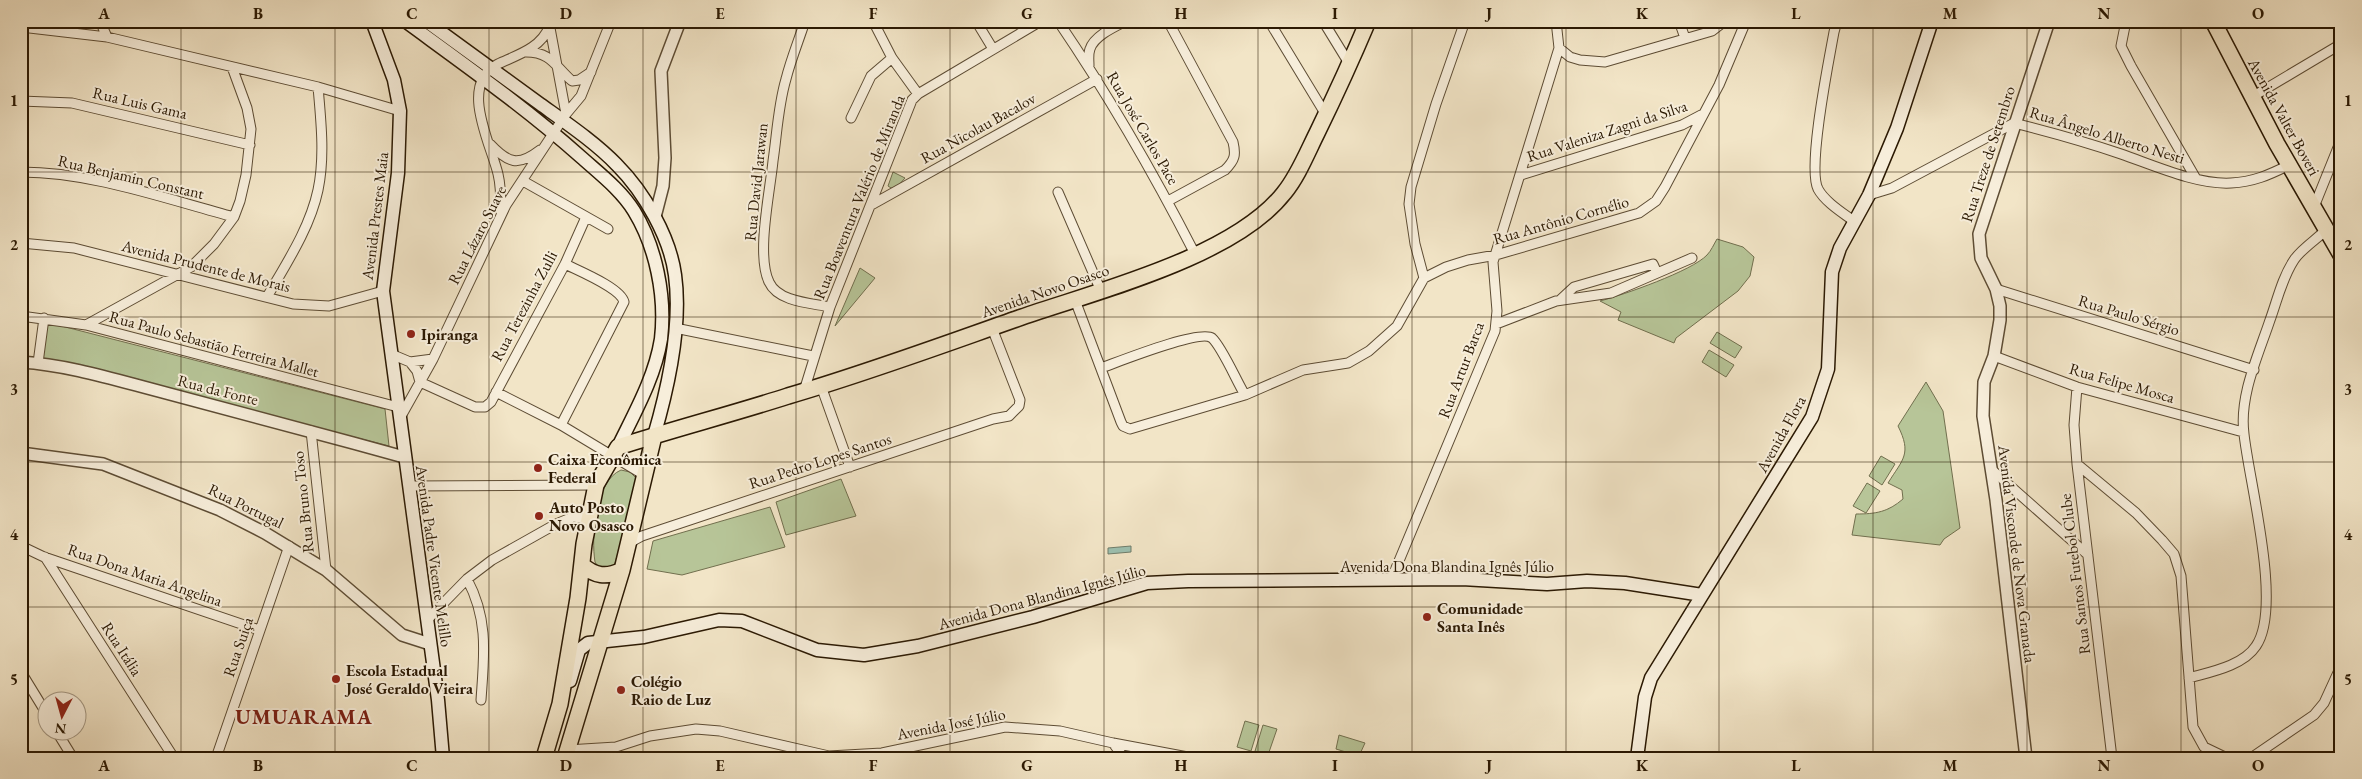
<svg xmlns="http://www.w3.org/2000/svg" width="2362" height="779" font-family="'EB Garamond',serif">
  <rect width="100%" height="100%" fill="#f2e5c7"/>
  <filter id="stains"><feTurbulence type="fractalNoise" baseFrequency=".004" numOctaves="4"/><feColorMatrix values="0 0 0 0 .2 0 0 0 0 .09 0 0 0 0 .02 0 0 0 .5 -.17"/></filter>
  <radialGradient id="worn" r=".72"><stop offset=".6" stop-color="#630" stop-opacity="0"/><stop offset="1" stop-color="#630" stop-opacity=".3"/></radialGradient>
  <path fill="#b7c598" stroke="#716f4e" d="M893 172 905 178 896 188H891L888 186Z
    M1717 239 1743 247 1754 257 1750 276 1738 291 1676 338 1674 343 1618 320 1621 312 1600 301C1623 295 1692 271 1707 255 1711 251 1714 244 1717 239Z
    M860 268 875 278 835 326Z
    M46 322 385 409 389 446 42 358Z
    M1717 332 1742 347 1735 358 1710 343Z
    M1709 350 1734 365 1726 377 1702 362Z
    M1926 382 1943 411 1960 528 1944 539 1940 545 1852 535 1856 514C1876 514 1888 512 1903 499L1902 490 1888 483C1903 459 1912 454 1898 426Z
    M1881 456 1895 464 1882 485 1869 476Z
    M621 470 630 472 639 481 615 563 609 569 598 567 595 562C591 537 595 481 621 470Z
    M841 479 856 516 786 535 776 502Z
    M1867 483 1880 491 1866 513 1853 506Z
    M770 507 785 547 682 575 647 569 653 541Z
    M1245 721 1259 725 1251 751 1237 747Z
    M1263 725 1277 729 1268 755 1255 751Z
    M1339 735 1365 743 1359 756 1336 749Z"/>
  <path fill="#9cc0b0" stroke="#6f7d6b" d="M1131 546V552L1108 554V548Z"/>
  <g fill="none" stroke-linecap="round" stroke-linejoin="round">
    <defs>
      <path id="minor" d="M100 21 107 37
        M356 21H364
        M805 21C799 40 791 59 786 79 778 106 777 134 773 161 770 192 756 255 769 282 778 302 811 303 830 307
        M873 21 892 58 918 94
        M976 21 993 49
        M1058 21C1109 96 1154 174 1195 254
        M1269 21 1326 115
        M1323 21 1350 65
        M1679 21 1685 38
        M1837 21 1834 32C1829 60 1807 167 1818 189 1825 202 1843 213 1855 222
        M2126 21 2121 46 2131 66 2195 177
        M21 27 107 37 318 87 400 111
        M550 28 566 114
        M1559 48 1570 57 1580 60 1605 62 1712 31 1725 21
        M526 52C551 52 555 66 572 81L579 80 591 72
        M1089 66C1089 60 1088 54 1090 49 1094 36 1114 27 1126 21
        M2252 97 2341 44
        M21 101 72 103 250 145
        M851 118 871 76 892 58
        M490 144C508 163 518 167 540 150
        M21 172C92 172 166 199 234 217
        M1521 175 1682 125 1701 115
        M523 181 608 229
        M1058 192 1101 291
        M1869 195 1892 188 2014 123C2050 132 2086 142 2121 154 2153 165 2197 185 2231 183 2253 182 2269 175 2289 165
        M1168 201 1225 170C1235 160 1236 155 1233 142L1168 21
        M873 204 1097 79
        M2314 207 2341 140
        M501 212C501 200 501 186 498 174 491 144 458 84 498 64 517 55 541 48 549 27
        M21 243 74 248 293 304 329 306 383 291
        M1424 278 1446 267 1468 260 1496 255 1639 213 1656 201 1665 187 1719 85 1746 21
        M1424 278 1415 244 1409 204 1411 187 1436 104 1465 21
        M1996 289 2254 370
        M267 297C286 264 310 228 318 190 325 157 321 121 318 87
        M1075 300 1121 422 1123 426 1130 429 1245 395 1303 370 1348 363 1369 351 1397 326 1424 278
        M1560 300 1574 287 1653 264 1657 273
        M21 316 86 325 398 407
        M1496 324 1556 301 1611 293 1692 258
        M86 325 191 267 214 244 234 217 240 201 246 175 251 129 247 108 232 67
        M675 328 813 356
        M391 354 410 362 433 359
        M1994 356 2077 387 2243 432
        M410 362 417 371 420 382 475 407H485L491 402 565 264 586 217
        M38 363 44 318
        M1101 368C1118 362 1200 329 1212 338 1222 347 1237 382 1245 395
        M821 386 850 467
        M2077 387 2074 425 2077 464 2112 758
        M804 391 830 307 912 100 918 94 1041 21
        M496 392 561 425 644 475
        M400 418 433 359 506 205 566 114 581 96 611 21
        M561 425 624 302C621 288 579 271 565 264
        M311 431 326 570
        M2077 464 2136 513 2162 540 2174 554 2181 576 2193 727 2204 747 2227 758
        M1991 469 2088 555
        M409 486 596 485
        M629 543 642 536 993 419 1009 416 1019 406 1020 400 992 328
        M21 546 44 557 259 630
        M45 557 174 758
        M467 579C489 620 484 656 481 700
        M1391 580 1495 331 1497 311 1493 262 1559 48 1556 21
        M427 620 467 579 492 560 556 524 573 517 588 519
        M21 672 48 716
        M2189 678C2210 672 2243 666 2256 646 2283 607 2249 482 2244 434 2239 396 2258 356 2270 320 2277 301 2282 278 2294 260 2301 249 2317 239 2327 229
        M57 732 73 758
        M1113 743 1124 758
        M567 750 616 747 650 736 696 729 720 731 829 756 882 753 1005 727 1060 731 1113 743 1193 758
        M216 758 289 546
        M2251 758 2314 715 2324 703 2341 666"/>
      <path id="tertiary" d="M655 217 663 186 665 158 661 71 680 21
        M21 362C70 365 119 381 166 393 246 414 325 435 404 457
        M21 453 103 464 220 510 265 533 326 570 402 635 430 644
        M2026 758 1996 500 1983 416 1984 382 1994 356 2000 320V306L1996 289 1981 258 1979 234 2049 21"/>
      <path id="secondary" d="M372 21 394 80 400 111 398 173 383 291 438 700 443 758
        M405 21C465 65 526 108 581 157 600 174 621 190 634 211 656 247 666 296 661 339 655 377 635 412 618 447
        M426 21C464 49 502 76 540 104 565 122 596 143 617 165 644 192 670 237 675 275 682 325 668 388 654 436
        M570 681 579 650 588 643 644 637 719 620 742 621 817 650 864 655 918 646 1033 617 1147 583 1188 581 1462 579 1547 584 1587 581 1625 583 1702 595
        M1637 758 1645 697 1651 678 1812 417 1828 369 1832 272 1840 248 1869 195 1897 128 1932 21"/>
      <path id="primary" d="M2213 21 2277 144 2341 255
        M582 565C595 576 606 578 622 570
        M544 758 560 704 578 598 584 544 596 485 618 447C674 429 732 414 788 396 867 373 945 344 1022 317 1097 291 1234 257 1284 193 1298 176 1307 153 1317 133 1335 96 1352 59 1368 21
        M565 758 622 570 654 436"/>
    </defs>
    <use href="#minor" stroke="#5d4c34" stroke-width="11"/>
    <use href="#tertiary" stroke="#5d4c34" stroke-width="14"/>
    <use href="#secondary" stroke="#2b1903" stroke-width="15"/>
    <use href="#primary" stroke="#2b1903" stroke-width="18"/>
    <use href="#minor" stroke="#f7eedb" stroke-width="9"/>
    <use href="#tertiary" stroke="#f7eedb" stroke-width="11"/>
    <use href="#secondary" stroke="#f7eedb" stroke-width="12"/>
    <use href="#primary" stroke="#f2e5c7" stroke-width="15"/>
  </g>
  <path fill="none" stroke="#2b1903" stroke-width="1" stroke-opacity="0.55" d="M181 21V758M335 21V758M489 21V758M643 21V758M796 21V758M950 21V758M1104 21V758M1258 21V758M1412 21V758M1566 21V758M1719 21V758M1873 21V758M2027 21V758M2181 21V758M21 172H2341M21 317H2341M21 462H2341M21 607H2341"/>
  <g fill="#8f2418" stroke="#f7eedb" stroke-width="2">
    <circle cx="411" cy="334" r="5"/>
    <circle cx="538" cy="468" r="5"/>
    <circle cx="539" cy="516" r="5"/>
    <circle cx="1427" cy="617" r="5"/>
    <circle cx="336" cy="679" r="5"/>
    <circle cx="621" cy="690" r="5"/>
  </g>
  <g text-anchor="middle" dominant-baseline="central" stroke-width="4" stroke-linejoin="round" paint-order="stroke">
    <g font-size="16" fill="#2b1903" stroke="#f7eedb">
      <text transform="translate(140 103) rotate(13)">Rua Luis Gama</text>
      <text transform="translate(2284 117) rotate(61)">Avenida Valter Boveri</text>
      <text transform="translate(978 128) rotate(-29)">Rua Nicolau Bacalov</text>
      <text transform="translate(1143 128) rotate(60)">Rua José Carlos Pace</text>
      <text transform="translate(1607 131) rotate(-18)">Rua Valeniza Zagni da Silva</text>
      <text transform="translate(2107 135) rotate(17)">Rua Ângelo Alberto Nesti</text>
      <text transform="translate(1988 154) rotate(-72)">Rua Treze de Setembro</text>
      <text transform="translate(131 177) rotate(13)">Rua Benjamin Constant</text>
      <text transform="translate(756 182) rotate(-84)">Rua David Jarawan</text>
      <text transform="translate(859 197) rotate(-68)">Rua Boaventura Valério de Miranda</text>
      <text transform="translate(375 216) rotate(-83)">Avenida Prestes Maia</text>
      <text transform="translate(1561 220) rotate(-16)">Rua Antônio Cornélio</text>
      <text transform="translate(477 235) rotate(-63)">Rua Lázaro Suave</text>
      <text transform="translate(206 266) rotate(14)">Avenida Prudente de Morais</text>
      <text transform="translate(1045 291) rotate(-19)">Avenida Novo Osasco</text>
      <text transform="translate(524 306) rotate(-62)">Rua Terezinha Zulli</text>
      <text transform="translate(2129 315) rotate(17)">Rua Paulo Sérgio</text>
      <text transform="translate(214 344) rotate(15)">Rua Paulo Sebastião Ferreira Mallet</text>
      <text transform="translate(1461 370) rotate(-69)">Rua Artur Barca</text>
      <text transform="translate(2122 383) rotate(16)">Rua Felipe Mosca</text>
      <text transform="translate(218 390) rotate(14)">Rua da Fonte</text>
      <text transform="translate(1781 434) rotate(-61)">Avenida Flora</text>
      <text transform="translate(820 461) rotate(-18)">Rua Pedro Lopes Santos</text>
      <text transform="translate(303 502) rotate(-96)">Rua Bruno Toso</text>
      <text transform="translate(246 506) rotate(26)">Rua Portugal</text>
      <text transform="translate(2017 554) rotate(83)">Avenida Visconde de Nova Granada</text>
      <text transform="translate(434 556) rotate(82)">Avenida Padre Vicente Melillo</text>
      <text x="1447" y="566">Avenida Dona Blandina Ignês Júlio</text>
      <text transform="translate(2075 574) rotate(-97)">Rua Santos Futebol Clube</text>
      <text transform="translate(145 575) rotate(19)">Rua Dona Maria Angelina</text>
      <text transform="translate(1042 597) rotate(-15)">Avenida Dona Blandina Ignês Júlio</text>
      <text transform="translate(238 647) rotate(-71)">Rua Suiça</text>
      <text transform="translate(122 649) rotate(57)">Rua Itália</text>
      <text transform="translate(951 724) rotate(-11)">Avenida José Júlio</text>
    </g>
    <g font-size="16" font-weight="bold" fill="#2b1903" stroke="#f7eedb" text-anchor="start">
      <text x="421" y="334">Ipiranga</text>
      <text x="548" y="459">Caixa Econômica<tspan x="548" dy="18">Federal</tspan></text>
      <text x="549" y="507">Auto Posto<tspan x="549" dy="18">Novo Osasco</tspan></text>
      <text x="1437" y="608">Comunidade<tspan x="1437" dy="18">Santa Inês</tspan></text>
      <text x="346" y="670">Escola Estadual<tspan x="346" dy="18">José Geraldo Vieira</tspan></text>
      <text x="631" y="681">Colégio<tspan x="631" dy="18">Raio de Luz</tspan></text>
    </g>
    <g font-size="21" font-weight="bold" letter-spacing="1" fill="#7a1f14" stroke="#f7eedb">
      <text x="304" y="716">UMUARAMA</text>
    </g>
  </g>
  <rect width="2362" height="779" fill="none" stroke="#f2e5c7" stroke-width="55"/>
  <g transform="translate(62 716) rotate(186)"><circle r="24" fill="#f7eedb" stroke="#a59985"/>
  <path d="M0-4L9 19L0 12L-9 19Z" fill="#8f2418"/>
  <text y="-8" font-size="14" font-weight="bold" text-anchor="middle" fill="#2b1903">N</text>
  </g>
  <rect x="28" y="28" width="2306" height="724" fill="none" stroke="#2b1903" stroke-width="2"/>
  <g font-size="16" text-anchor="middle" font-weight="bold" fill="#2b1903">
    <text x="104" y="19">A</text>
    <text x="258" y="19">B</text>
    <text x="412" y="19">C</text>
    <text x="566" y="19">D</text>
    <text x="720" y="19">E</text>
    <text x="873" y="19">F</text>
    <text x="1027" y="19">G</text>
    <text x="1181" y="19">H</text>
    <text x="1335" y="19">I</text>
    <text x="1489" y="19">J</text>
    <text x="1642" y="19">K</text>
    <text x="1796" y="19">L</text>
    <text x="1950" y="19">M</text>
    <text x="2104" y="19">N</text>
    <text x="2258" y="19">O</text>
    <text x="14" y="106">1</text>
    <text x="2348" y="106">1</text>
    <text x="14" y="250">2</text>
    <text x="2348" y="250">2</text>
    <text x="14" y="395">3</text>
    <text x="2348" y="395">3</text>
    <text x="14" y="540">4</text>
    <text x="2348" y="540">4</text>
    <text x="14" y="685">5</text>
    <text x="2348" y="685">5</text>
    <text x="104" y="771">A</text>
    <text x="258" y="771">B</text>
    <text x="412" y="771">C</text>
    <text x="566" y="771">D</text>
    <text x="720" y="771">E</text>
    <text x="873" y="771">F</text>
    <text x="1027" y="771">G</text>
    <text x="1181" y="771">H</text>
    <text x="1335" y="771">I</text>
    <text x="1489" y="771">J</text>
    <text x="1642" y="771">K</text>
    <text x="1796" y="771">L</text>
    <text x="1950" y="771">M</text>
    <text x="2104" y="771">N</text>
    <text x="2258" y="771">O</text>
  </g>
  <rect width="100%" height="100%" filter="url(#stains)"/>
  <rect width="100%" height="100%" fill="url(#worn)"/>
</svg>
